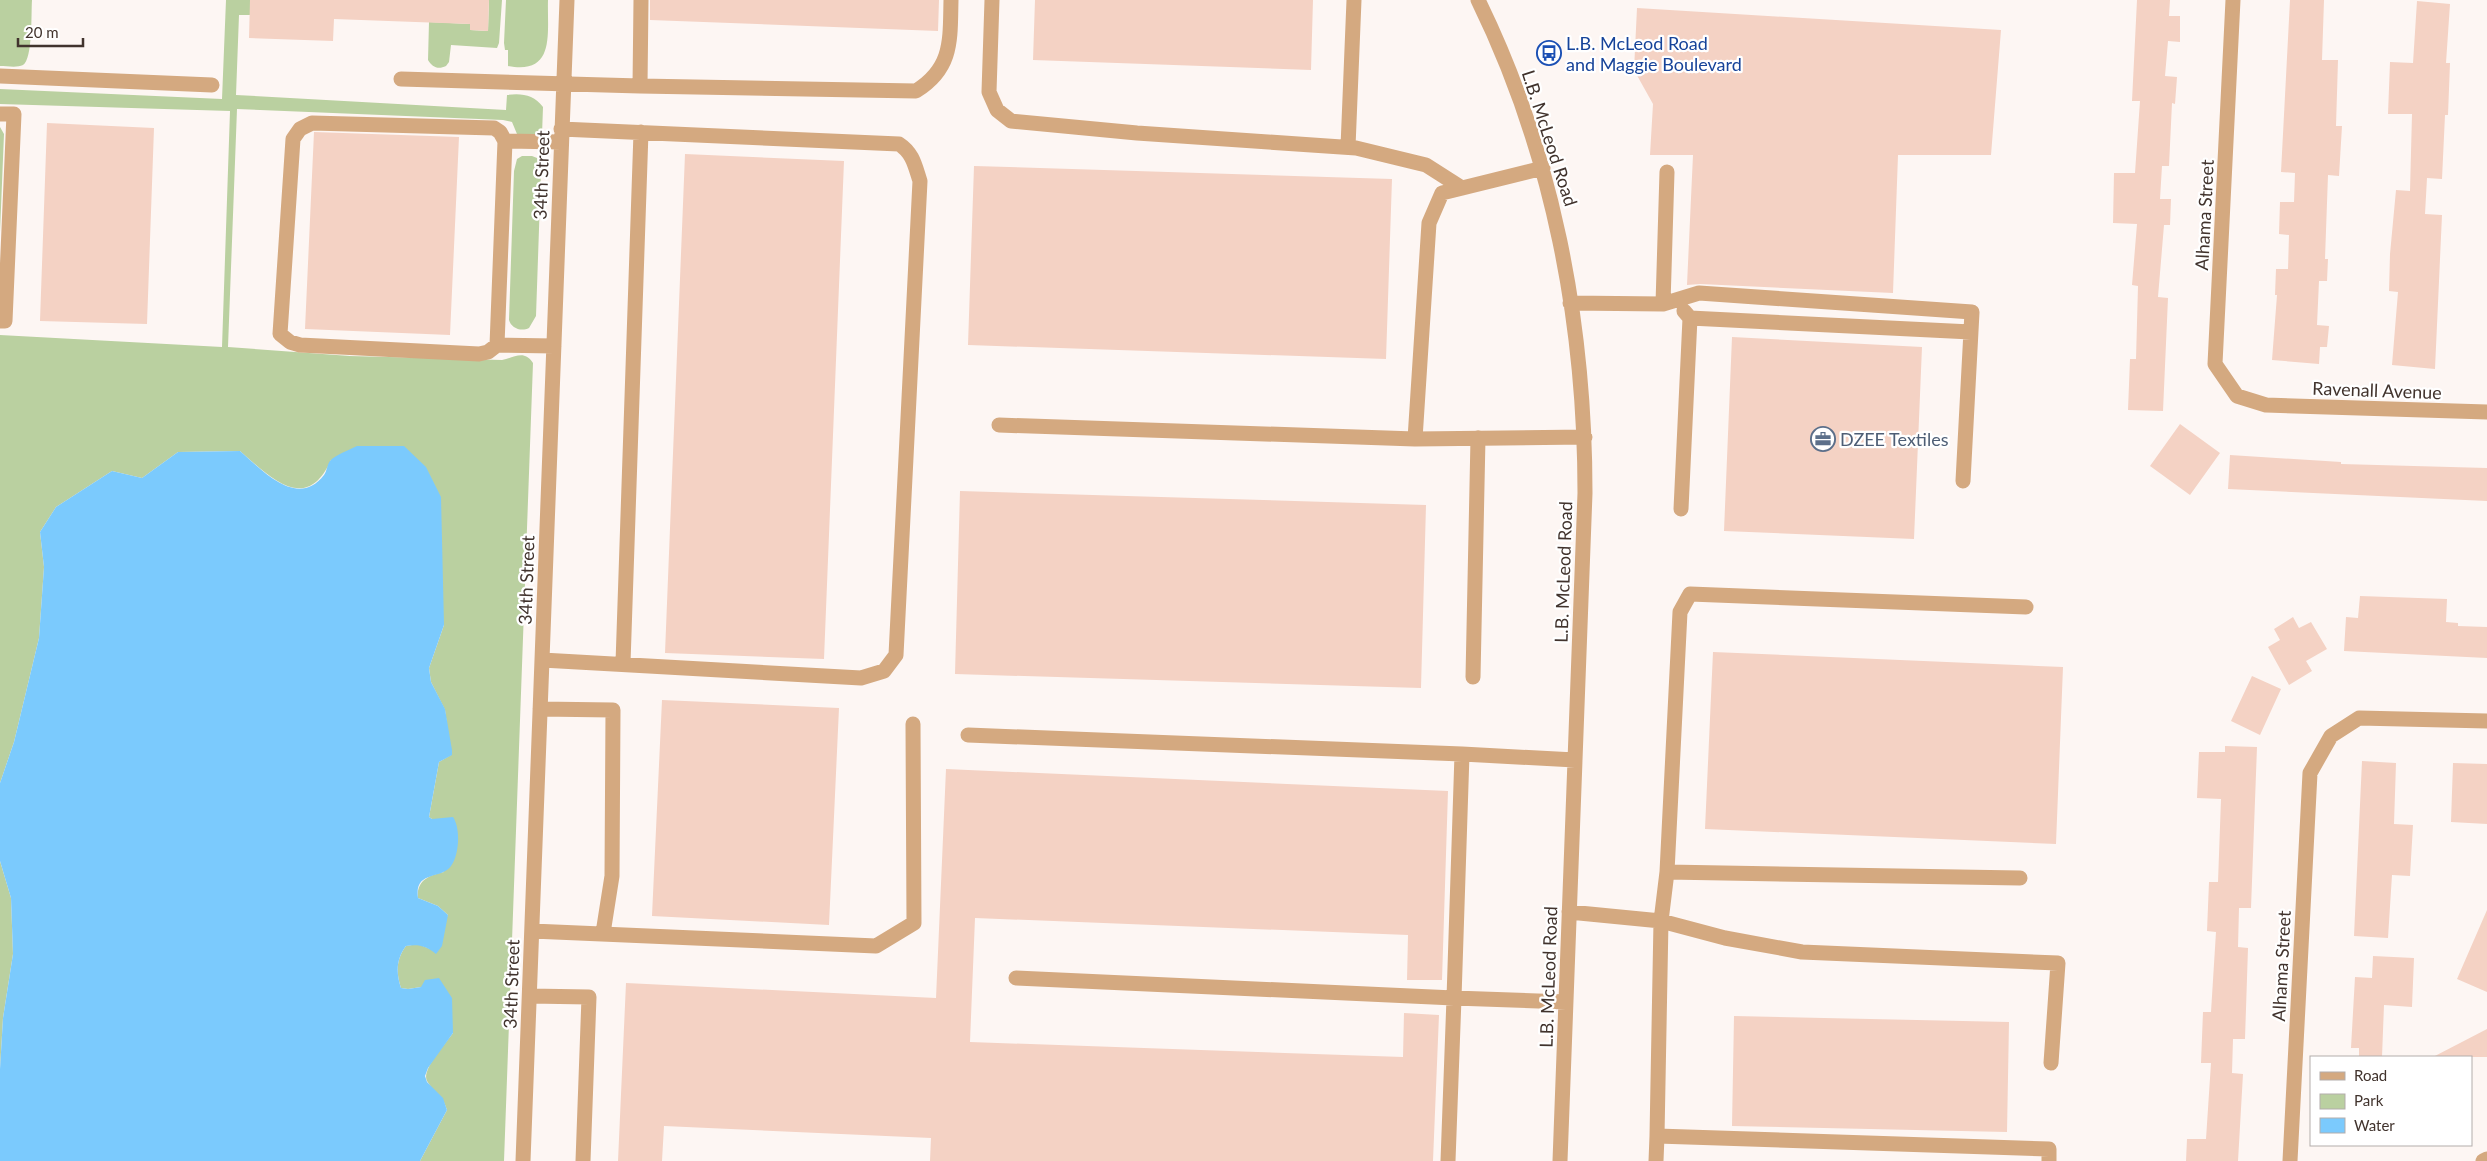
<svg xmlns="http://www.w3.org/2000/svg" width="2487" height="1161" font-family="Lato,sans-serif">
  <rect width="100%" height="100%" fill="#fdf6f3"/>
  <path fill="#bad0a0" d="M0 0H32C31 12 33 59 23 65 17 68 7 66 0 66Z
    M226 0H250V15H239L236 95 506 110 507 95C522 93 534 95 543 107L542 135 517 134 512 122 503 120 237 109 228 347 350 356 502 360C514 358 524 349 533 363L504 1161H420L447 1110C442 1093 434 1093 427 1081 421 1070 446 1043 453 1033L421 987 408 989 401 988C396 973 396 959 406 946L418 944 430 949 448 915 438 906 418 898C416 881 429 875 444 872L432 819 429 817 439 762 451 755 445 710 431 682 429 668 444 625 331 460C306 516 269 476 240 451L178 452 142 478 112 471 56 507 40 532 44 567 39 638 14 742 0 783V335L222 347 230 111 0 104V89L222 99Z
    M489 0H502L499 43 497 48 451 45 449 62 446 66C438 70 432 67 428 60L429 22 470 24V30L488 31Z
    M506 0H548C547 33 556 75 508 66V50H505L504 43Z
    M0 127 4 134 0 232Z
    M522 156H532L537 158 541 171 536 316 529 328C521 332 511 328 509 320L514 171 517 159Z
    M0 861 11 898 13 954 3 1018 0 1069Z"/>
  <path fill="#7bcafd" d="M357 446H404L426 467 441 497 444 625 429 668 431 682 445 709 452 750V755L439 762 429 817 432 819 453 817C461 829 459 855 451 866 441 880 414 870 418 898L438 906 448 915 442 946 436 954C426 946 419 944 406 946 396 959 396 973 401 988L408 989 421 987 425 980 439 978 452 998 453 1033 428 1068 425 1076 427 1082 443 1098 447 1110 420 1161H0V1069L3 1018 13 954 11 898 0 861V783L14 742 39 638 44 567 40 532 56 507 112 471 142 478 178 452 240 451C261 469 297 510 324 475 327 471 327 465 330 461 335 455 349 450 357 446Z"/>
  <path fill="#f4d2c4" d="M250 0H489L488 31 470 30V24L334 19 333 41 249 38Z
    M650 0H939L938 31 650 20Z
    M1035 0H1313L1311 70 1033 60Z
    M2137 0H2170L2169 16H2180V42L2168 41 2165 76 2177 77 2175 104 2172 103 2169 166H2162L2160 199H2171L2170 225H2164L2158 297 2168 298 2163 411 2128 410 2130 359H2136L2138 286 2132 285 2137 224 2113 223 2114 173H2135L2140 101H2132Z
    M2290 0H2324L2322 60H2338L2336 126H2342L2339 176 2328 175 2325 259H2328L2327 281H2319L2317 325 2329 326 2327 347H2320L2319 364 2272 360 2277 295H2275L2276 269H2288L2289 235 2279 234 2280 202H2294L2295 173 2281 172Z
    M2417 1 2450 4 2446 63H2450L2448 115H2445L2442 179 2427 178 2425 214 2442 215 2435 369 2392 365 2398 292 2389 291 2390 254 2396 190 2410 191 2412 114H2388L2390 62 2413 63Z
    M1637 8 2001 30 1991 155H1898L1893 293 1700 284 1687 285 1693 155H1650L1653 104 1634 70Z
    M47 123 154 128 147 324 40 321Z
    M314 132 459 137 450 335 305 329Z
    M685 154 844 161 824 659 665 653Z
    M974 166 1392 179 1386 359 968 345Z
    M1732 337 1922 347 1914 539 1724 531Z
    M2180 424 2220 453 2190 495 2150 466Z
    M2230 455 2341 462V464L2487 468V501L2228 489Z
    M960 491 1426 505 1421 688 955 674Z
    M2360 596 2447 599 2446 622 2458 623V626L2487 627V658L2344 651 2346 617 2358 618Z
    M2293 617 2299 628 2311 622 2327 649 2306 661 2312 671 2289 685 2268 647 2280 640 2274 629Z
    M1713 652 2063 667 2056 844 1705 829Z
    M2252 676 2281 689 2260 735 2231 721Z
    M662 700 839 708 829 925 652 916Z
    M2225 746 2257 747 2251 908H2239L2238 947 2248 948 2245 1039H2233L2232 1073 2243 1074 2238 1161H2186L2187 1139H2206L2211 1063H2201L2203 1012H2211L2216 932 2207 931 2209 882H2218L2221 799 2197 798 2199 752H2225Z
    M2362 761 2396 763 2394 824 2413 825 2410 876 2392 875 2388 938 2354 936Z
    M2453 763 2487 764V824L2451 822Z
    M946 769 1448 791 1442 980H1407L1408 935 975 918 970 1042 1403 1057 1404 1013 1439 1015 1433 1161H930L931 1138 664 1126 662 1161H618L626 983 936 998Z
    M2487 910V992L2457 979Z
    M2373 956 2414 958 2412 1007 2384 1005 2382 1057H2359V1048H2351L2355 977 2372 978Z
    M1734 1016 2009 1022 2007 1132 1732 1126Z
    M2487 1029V1057H2433Z"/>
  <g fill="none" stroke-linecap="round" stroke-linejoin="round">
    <path stroke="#d4a980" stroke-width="15" d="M992 0 989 92 997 110 1011 121 1137 133 1356 148 1426 165 1462 188
      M1478 0C1553 153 1585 323 1585 493L1560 1161
      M2233 0 2215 364 2237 396 2266 405 2487 412
      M0 76 212 85
      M401 79 640 86 916 91C953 68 950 40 951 0
      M640 86 641 0
      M0 114H14L5 321H0
      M312 123 494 128 500 132 505 141 497 345 488 352 479 354 300 345 290 342 280 334 293 139 300 129Z
      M505 141 561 142
      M1348 147 1354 0
      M1570 303 1663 304 1699 293 1972 312 1963 481
      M1663 304 1667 172
      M1690 318 1971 332
      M497 345 554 346
      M999 425 1415 439 1429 223 1442 193 1543 168
      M1415 439 1585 437
      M1681 509 1690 318 1684 311
      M542 660 861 678 884 671 896 655 920 181C915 166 913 153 899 144L561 129
      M623 663 641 132
      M1473 677 1478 438
      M540 709 613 710 612 876 603 933
      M968 735 1462 754 1454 998 1016 978
      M1462 754 1575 760
      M1667 872 1680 612 1690 594 2026 607
      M2020 878 1667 872 1661 921 1657 1136 2049 1149V1161
      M1569 912 1661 921 1725 938 1802 952 2058 963 2051 1063
      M532 931 876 946 914 923 913 724
      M530 996 589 997 583 1161
      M523 1161 567 0
      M1448 1161 1454 998 1566 1002
      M1656 1161 1657 1136
      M2290 1161 2310 773 2331 736 2359 718 2487 721
      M2483 1161 2487 1159"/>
  </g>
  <defs>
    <symbol id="bus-ring" viewBox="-11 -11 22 22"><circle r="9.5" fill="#fff" stroke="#1a4fb4" stroke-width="1.5"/><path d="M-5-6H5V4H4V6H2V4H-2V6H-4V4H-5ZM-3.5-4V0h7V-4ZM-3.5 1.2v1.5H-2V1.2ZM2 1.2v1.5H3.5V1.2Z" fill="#1a4fb4"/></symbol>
    <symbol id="office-ring" viewBox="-11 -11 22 22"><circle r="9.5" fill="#fff" stroke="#5c6f8a" stroke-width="1.5"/><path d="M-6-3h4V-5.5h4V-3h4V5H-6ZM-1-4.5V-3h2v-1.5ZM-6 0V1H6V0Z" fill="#5c6f8a"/></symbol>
  </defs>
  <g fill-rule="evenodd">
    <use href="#bus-ring" x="1535" y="39" width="28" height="28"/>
    <use href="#office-ring" x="1809" y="425" width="28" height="28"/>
  </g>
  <g text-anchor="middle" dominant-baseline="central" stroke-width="4.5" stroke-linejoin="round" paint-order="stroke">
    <g font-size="18" fill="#164399" stroke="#fff" text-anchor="start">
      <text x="1566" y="43">L.B. McLeod Road<tspan x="1566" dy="21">and Maggie Boulevard</tspan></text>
    </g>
    <g font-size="18" fill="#41332d" stroke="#fff">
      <text transform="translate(1550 138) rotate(72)">L.B. McLeod Road</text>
      <text transform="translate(541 175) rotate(-88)">34th Street</text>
      <text transform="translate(2204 215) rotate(-87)">Alhama Street</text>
      <text transform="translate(2377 390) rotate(2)">Ravenall Avenue</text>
      <text transform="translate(1563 572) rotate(-88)">L.B. McLeod Road</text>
      <text transform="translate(526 580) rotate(-88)">34th Street</text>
      <text transform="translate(2281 966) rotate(-87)">Alhama Street</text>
      <text transform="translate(1548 977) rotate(-88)">L.B. McLeod Road</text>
      <text transform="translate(511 984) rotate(-88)">34th Street</text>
    </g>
    <g font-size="18" fill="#4e5e75" stroke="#fff" text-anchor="start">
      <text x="1840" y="439">DZEE Textiles</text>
    </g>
  </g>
  <rect x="2310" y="1056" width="162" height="90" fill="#ffffff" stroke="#b3adab"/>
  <rect x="2320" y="1072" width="25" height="8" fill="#d4a980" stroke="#b3adab"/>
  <text x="2354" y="1081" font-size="15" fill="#41332d">Road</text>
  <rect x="2320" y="1094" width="25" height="15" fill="#bad0a0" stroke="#b3adab"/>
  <text x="2354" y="1106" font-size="15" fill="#41332d">Park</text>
  <rect x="2320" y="1118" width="25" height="15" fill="#7bcafd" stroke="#b3adab"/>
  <text x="2354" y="1131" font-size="15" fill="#41332d">Water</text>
  <path d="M18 38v8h65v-8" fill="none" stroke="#41332d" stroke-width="2.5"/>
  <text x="25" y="38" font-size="15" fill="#41332d" stroke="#ffffff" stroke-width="4" paint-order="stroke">20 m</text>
</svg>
